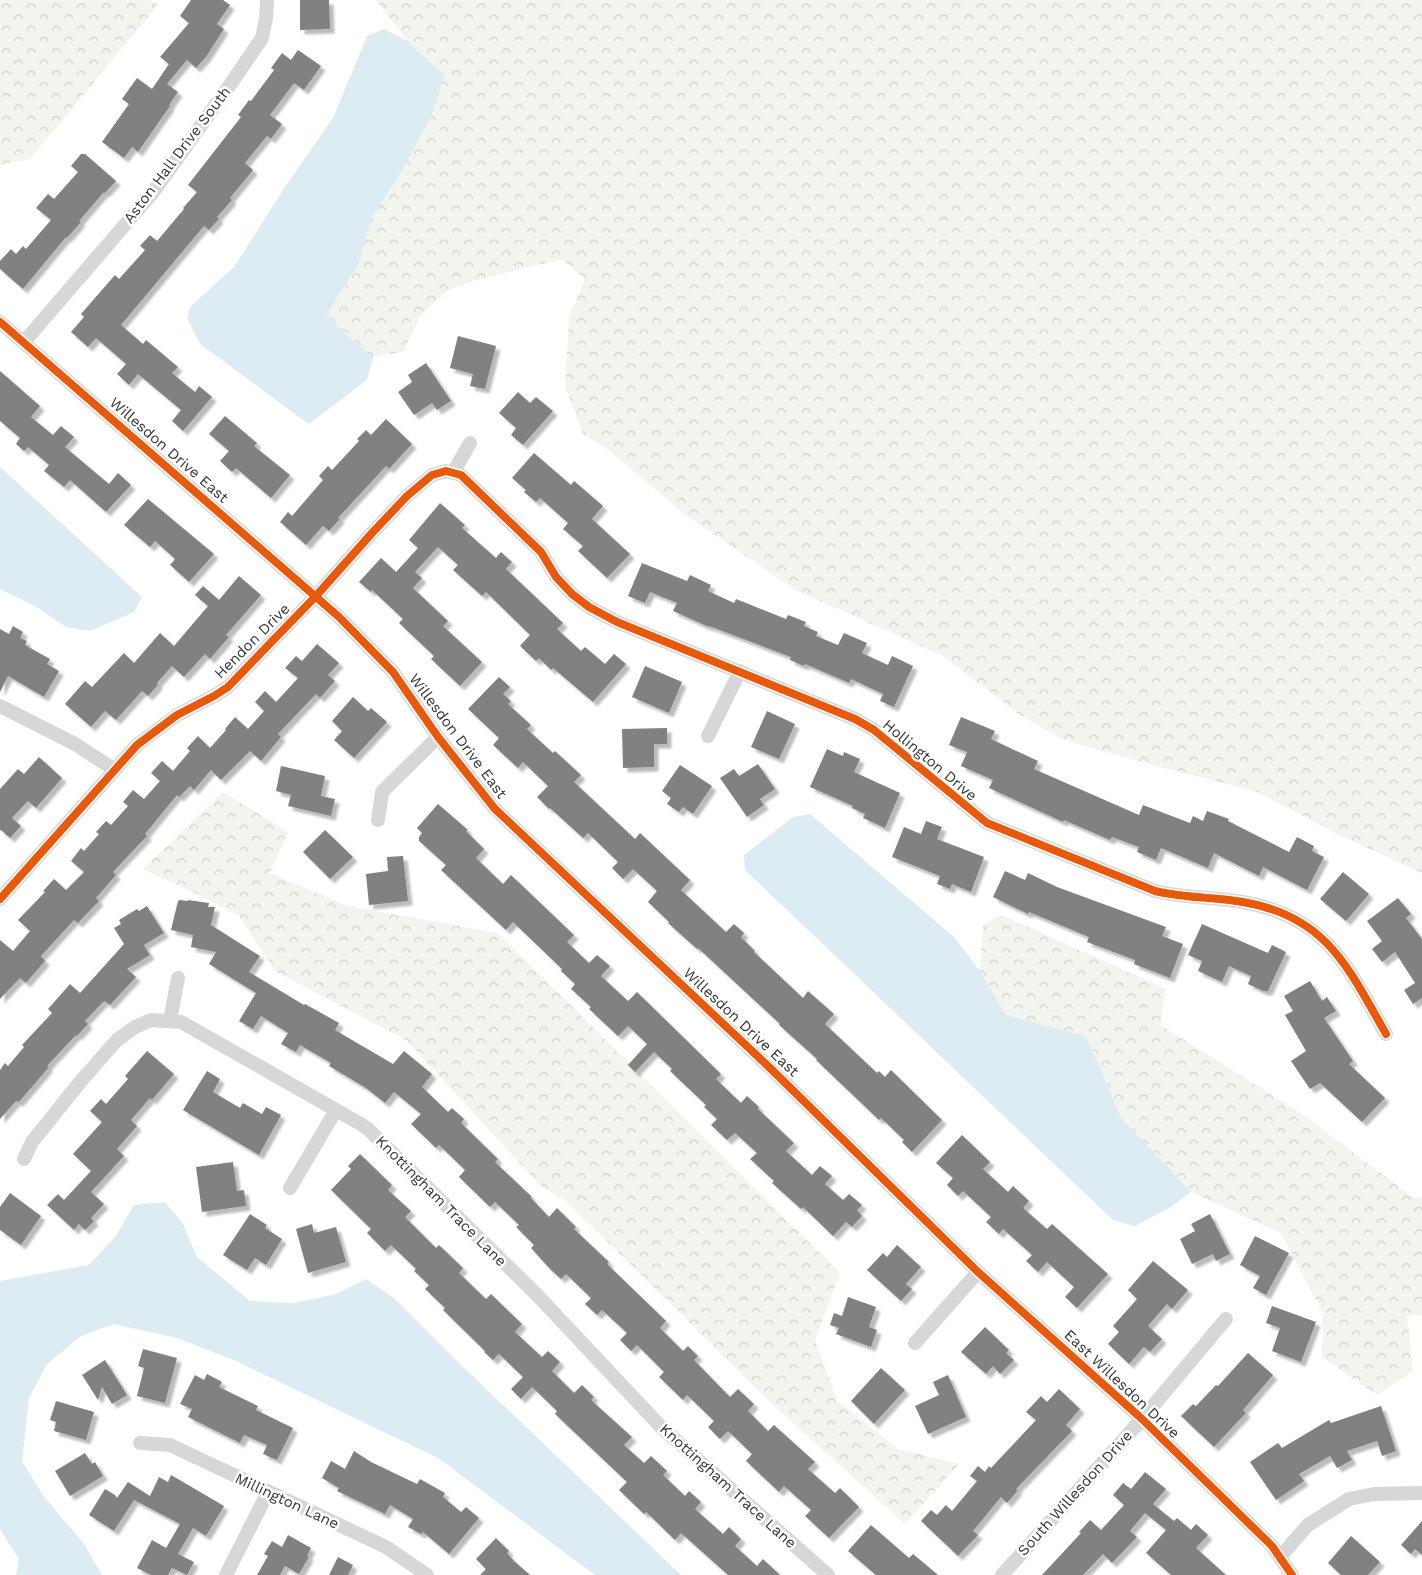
<svg xmlns="http://www.w3.org/2000/svg" width="1422" height="1575" font-family="'Work Sans',sans-serif">
  <defs>
    <pattern id="forest-crowns" width="20" height="18" patternUnits="userSpaceOnUse" patternTransform="scale(1.25)"><rect width="20" height="18" fill="#f1f5ed"/><path d="M2 6a3 3 0 1 1 6 0M12 15a3 3 0 1 1 6 0" fill="none" stroke="#cfd2cc"/></pattern>
    <filter id="shadow"><feDropShadow dx="4.5" dy="4.5" stdDeviation="1" flood-color="#0004"/></filter>
  </defs>
  <rect width="100%" height="100%" fill="#fff"/>
  <path fill="url(#forest-crowns)" d="M0 0H149L158 5 30 159 0 165Z
    M376 0H1422V873L1335 833 1258 792 1148 764 1064 740 1020 715 943 656 796 590 687 516 607 449 583 434 565 386 569 319 585 279 562 259 477 280 448 290 421 315 403 352 373 357 342 331 327 314 358 265 373 216 402 171 432 114 445 76 407 41Z
    M223 792 288 832 270 873 347 906 498 933 840 1273 815 1340 837 1401 898 1449 959 1464 905 1524 769 1401 566 1201 541 1186 406 1040 275 971 239 916 199 895 143 869Z
    M1002 915 1166 989 1160 1025 1296 1110 1414 1198 1422 1197V1315L1407 1316 1413 1371 1377 1395 1322 1357 1323 1313 1281 1233 1191 1192 1121 1117 1086 1036 1006 1015 980 971 983 925Z"/>
  <path fill="#ddebf3" d="M384 29 407 41 445 76 432 114 402 171 373 216 358 265 327 314 342 331 373 357 367 380 309 424 200 344 187 318 190 307 234 267 287 184 333 118 367 36Z
    M0 467 142 597 134 612 90 631 66 627 35 606 0 589Z
    M810 814 955 938 980 971 1006 1015 1086 1036 1121 1117 1191 1192 1169 1208 1135 1226 1113 1220 745 870 744 855 793 817Z
    M165 1202 183 1224 197 1257 250 1301 294 1303 336 1294 366 1279 395 1299 460 1364 681 1575H595L438 1458 236 1361 177 1338 114 1324 81 1336 47 1364 29 1398 22 1461 42 1494 84 1544 102 1575H16L19 1559 0 1529V1281L89 1265 115 1237 134 1205Z"/>
  <path fill="#818181" filter="url(#shadow)" d="M191 0H223L230 5 217 24 224 29 206 57 196 68 187 60 167 84 178 92 169 105 170 106 138 152 132 147 124 158 102 142 129 104 122 99 137 78 152 89 169 64 160 57 189 23 180 16Z
    M300 0H329L330 29 300 30Z
    M298 50 321 66 304 90 294 83 270 115 282 124 271 139 267 136 245 163 253 170 230 198 232 200 217 217 219 219 209 230 204 226 121 325 143 344 146 340 178 367 172 373 195 392 199 386 212 397 183 431 172 421 181 410 138 374 129 385 117 374 126 364 96 338 88 347 71 332 84 317 81 314 115 275 119 279 145 250 140 246 150 235 157 241 184 209 183 208 197 192 188 185 241 117 238 115 249 100 251 101 274 70 271 68 282 53 291 60Z
    M81 154H85L116 181 105 193 104 192 79 221 81 222 67 238 66 237 23 289 0 269V261L11 249 16 254 23 246 26 249 51 220 36 208 48 194 54 199 78 172 71 166Z
    M458 336 496 346 485 389 470 386 473 374 450 368Z
    M426 363 451 401 437 410 432 403 414 415 398 392 412 382 408 375Z
    M0 371 40 406 31 417 53 435 61 426 74 437 65 447 109 484 118 473 131 485 106 512 70 480 64 487 44 471 49 465 28 447 24 451 16 444 20 438 0 421Z
    M518 392 530 403 536 397 553 411 523 445 511 435 516 428 499 413Z
    M225 416 257 443 254 446 290 475 271 498 236 468 232 472 220 461 229 451 209 434Z
    M386 419 412 444 389 469 386 466 338 518 340 519 329 531 323 526 306 545 280 522 288 512 292 516 323 480 319 476 328 466 332 470 359 441 357 439 366 430 371 435Z
    M534 453 571 485 574 481 603 506 592 519 630 554 607 578 578 551 583 546 563 529 568 523 540 498 536 502 524 492 526 490 512 478Z
    M148 499 214 554 189 582 170 565 175 559 155 541 150 547 124 525Z
    M440 503 465 525 462 528 496 558 501 552 512 562 506 569 563 623 557 629 581 651 585 647 605 664 614 654 626 664 593 702 553 668 551 670 539 658 536 661 520 646 530 635 486 592 482 596 453 570 458 565 438 547 415 572 422 578 413 588 448 621 443 626 482 662 460 686 431 659 434 656 399 623 403 619 372 590 371 592 359 582 381 558 396 572 418 548 409 540Z
    M642 563 687 581 690 575 711 585 708 591 734 603 736 599 786 619 788 615 806 622 804 626 818 632 816 636 838 645 844 633 867 643 862 653 888 665 892 656 913 666 894 707 880 701 883 694 851 679 849 683 805 664 804 666 790 660 791 657 709 626V627L673 611 677 603 650 592 645 603 628 596Z
    M239 576 261 595 226 635 229 637 210 659 205 654 184 677 172 666 157 683 158 685 148 696 142 691 116 720 105 711 91 727 65 704 85 681 92 687 124 653 134 663 160 633 174 646 208 606 195 595 203 586 219 600Z
    M13 626 23 632 20 638 27 641 25 645 50 659 47 664 59 671 44 697 8 676 0 692V629L9 634Z
    M317 644 339 663 328 675 335 681 320 698 316 694 278 734 281 737 261 761 250 751 221 780 211 770 194 790 190 786 179 797 177 795 145 834 147 836 113 872 116 875 96 898 99 901 78 923 74 920 41 956 45 961 26 983 20 978 0 999V940L13 951 30 931 18 920 45 892 43 891 54 879 66 890 84 872 71 861 81 848 84 851 99 834 96 832 106 821 111 825 128 806 123 802 133 790 144 799 160 781 151 773 162 761 173 771 190 751 187 748 198 736 210 748 226 730 225 729 235 717 248 729 264 711 255 702 265 691 276 702 298 678 285 668 296 656 302 661Z
    M645 666 682 682 669 713 632 697Z
    M499 677 510 687 503 694 511 701 508 704 531 725 527 729 553 753 555 751 581 775 574 782 635 839 640 833 690 880 681 890 726 932 734 924 744 933 741 937 755 951 754 952 803 998 808 991 834 1014 825 1024 877 1073 879 1071 885 1077 891 1070 942 1120 912 1152 902 1142 904 1140 881 1118 879 1120 816 1060 817 1059 779 1025 780 1024 698 948 697 949 668 923 669 922 648 902 657 891 633 869 623 879 612 868 618 862 588 833 583 838 550 808 549 809 537 797 548 786 523 762 518 768 493 745 499 738 468 709Z
    M353 697 368 711 371 708 387 722 354 758 334 740 342 731 332 721Z
    M767 711 795 724 779 759 751 747Z
    M961 717 995 731 991 739 1038 761 1034 769 1139 815 1143 805 1190 823 1193 816 1203 821 1207 811 1229 819 1228 821 1289 852 1297 837 1314 846 1312 851 1324 857 1307 890 1263 867 1259 876 1214 853 1208 868 1161 848 1156 860 1137 852 1139 847 1112 837 1110 840 1064 820 1063 822 989 788 993 780 961 766 967 752 949 745Z
    M667 728V744H654V767L623 768 622 729Z
    M827 749 843 756 844 752 860 759 854 772 900 793 885 828 863 818 865 814 852 808 853 806 810 787Z
    M39 757 62 778 36 808 28 801 12 818 21 826 10 838 1 830 0 831V789L18 769 24 774Z
    M758 764 775 789 760 799 764 805 747 817 720 778 734 769 739 776Z
    M680 765 712 786 693 814 683 807 679 812 667 804 671 798 662 791Z
    M281 766 325 776 321 796 335 799 331 816 288 806 291 795 276 791Z
    M438 804 468 830 466 831 484 849 476 858 503 884 511 875 574 935 567 942 589 963 597 955 610 966 601 976 628 1001 637 992 721 1074 716 1079 741 1103 747 1096 759 1107 758 1109 794 1143 786 1151 812 1175 820 1166 832 1176 825 1184 843 1200 849 1194 862 1205 857 1210 862 1216 852 1227 846 1222 833 1236 803 1207 801 1209 772 1183 774 1181 750 1159 757 1153 735 1133 727 1140 711 1125 717 1119 704 1107 706 1105 670 1071 672 1069 654 1052 635 1072 628 1065 647 1044 628 1026 618 1036 589 1009 591 1007 571 989 575 984 561 971 562 969 513 922 506 930 441 870 446 865 419 841V837L422 833 417 828Z
    M926 821 942 827 937 839 984 857 971 892 952 884 950 889 937 884 940 876 892 857 904 827 921 834Z
    M325 830 353 857 330 879 303 852Z
    M403 856 408 901 369 905 366 874 388 871 387 857Z
    M1005 871 1025 880 1028 873 1057 887 1166 927 1162 936 1183 944 1170 978 1134 964 1135 960 1087 942 1089 937 1029 912 1028 914 993 897Z
    M1343 872 1369 894 1346 921 1320 899Z
    M1398 898 1411 914 1406 918 1422 939V998L1413 1004 1404 990 1415 983 1395 952 1382 962 1372 949 1382 941 1367 921Z
    M180 900 188 901V900L209 903 208 907H215L211 925 260 956 249 972 304 1005 305 1004 339 1023 335 1030 393 1064 404 1051 432 1074 422 1087 448 1112 452 1108 464 1119 461 1123 498 1159 495 1162 532 1197 531 1198 549 1217 557 1208 576 1227 574 1229 609 1262 607 1264 666 1321 660 1328 683 1351 688 1346 698 1356 694 1360 730 1397 738 1389 754 1404 748 1411 768 1431 774 1425 815 1462 808 1469 835 1493 840 1488 859 1507 829 1538 805 1516 811 1510 784 1486 779 1492 746 1461 752 1454 728 1431 720 1439 708 1427 714 1421 687 1395 683 1400 659 1377 664 1372 637 1345 631 1351 620 1340 627 1333 602 1310 597 1315 585 1304 591 1298 566 1274 561 1279 550 1269 531 1248 534 1245 516 1227 519 1225 495 1202 490 1207 459 1177 465 1170 439 1145 436 1148 411 1124 421 1114 394 1092 385 1103 366 1088 329 1066 331 1063 300 1045 296 1052 281 1044 288 1033 261 1016 253 1029 239 1021 256 993 209 964 216 952 191 947 193 935 171 930 178 901Z
    M147 906 164 933 144 945 150 955 127 969 136 977 110 1005 104 1001 85 1021 88 1024 77 1036 76 1035 47 1066 49 1067 19 1102 16 1101 0 1119V1070L5 1063 8 1066 24 1047 22 1045 52 1013 48 1009 70 984 80 993 124 944 114 928 121 924 119 920 137 909 139 911Z
    M1202 924 1268 953 1272 945 1286 952 1268 991H1263L1248 984 1251 976 1229 966 1222 982 1198 971 1202 961 1188 955Z
    M1310 981 1322 1001 1327 997 1336 1011 1324 1018 1353 1061 1349 1064 1385 1098 1362 1122 1320 1083 1310 1089 1291 1061 1306 1051 1285 1015 1293 1011 1284 996Z
    M147 1051 174 1074 152 1100 150 1098 131 1120 137 1126 117 1149 124 1156 91 1192 104 1204 91 1218 94 1221 85 1230 79 1224 74 1230 47 1205 58 1194 64 1200 91 1171 73 1154 102 1122 90 1111 101 1099 106 1104 128 1079 125 1076Z
    M207 1071 220 1079 213 1092 240 1108 243 1103 262 1114 266 1107 281 1115 259 1155 183 1110Z
    M962 1135 990 1162 983 1169 1008 1192 1013 1186 1029 1201 1023 1208 1047 1229 1052 1224 1108 1274 1077 1308 1065 1297 1074 1287 1047 1262 1038 1272 1026 1261 1032 1255 1003 1229 999 1234 986 1222 991 1217 963 1191 958 1196 947 1185 953 1178 936 1163Z
    M360 1154 392 1185 388 1190 411 1211 405 1217 436 1248 439 1245 463 1268 459 1273 486 1299 491 1294 522 1324 515 1332 542 1357 548 1351 560 1362 552 1371 574 1393 582 1385 594 1397 591 1400 632 1437 624 1445 644 1463 651 1456 667 1471 663 1475 685 1496 689 1491 701 1502 695 1509 723 1534 729 1527 741 1539 735 1546 757 1566 763 1559 780 1575H728L681 1533 675 1540 646 1512 644 1514 619 1490 627 1482 555 1414 557 1411 532 1387 521 1399 511 1389 523 1377 499 1354 493 1360 484 1352 485 1351 443 1310 445 1308 425 1289 429 1285 414 1271 416 1269 391 1245 385 1251 367 1233 371 1229 331 1190 351 1169 348 1166Z
    M233 1162 237 1191 244 1190 246 1206 202 1212 196 1167Z
    M10 1193 41 1216 21 1245 0 1230V1207Z
    M250 1214 267 1225 265 1228 282 1239 266 1265 255 1258 247 1270 223 1255Z
    M1210 1214 1230 1254 1216 1261 1213 1254 1192 1264 1180 1239 1195 1231 1191 1224Z
    M312 1224 314 1233 336 1227 346 1262 308 1273 296 1229Z
    M1255 1236 1289 1253 1266 1295 1253 1288 1260 1276 1240 1265Z
    M897 1245 921 1267 906 1284 912 1289 901 1301 867 1270 883 1253 887 1257Z
    M1153 1261 1188 1290 1172 1309 1167 1304 1148 1326 1162 1339 1150 1352 1144 1347 1129 1364 1108 1344 1119 1332 1113 1326 1137 1299 1128 1290Z
    M848 1297 876 1307 869 1327 877 1330 871 1347 836 1334 839 1328 830 1325 834 1313 842 1316Z
    M1272 1306 1316 1322 1301 1362 1272 1351 1280 1328 1266 1323Z
    M985 1327 1009 1350 1006 1353 1014 1360 1000 1374 993 1366 986 1374 961 1352Z
    M143 1349 177 1358 165 1403 137 1396 144 1368 138 1366Z
    M1248 1353 1273 1375 1243 1410 1246 1413 1214 1447 1181 1416 1193 1404 1196 1406 1216 1385 1218 1386Z
    M105 1360 127 1395 112 1404 102 1387 98 1400 82 1375Z
    M881 1368 905 1390 874 1424 851 1401Z
    M207 1374 222 1382 219 1387 258 1406 256 1410 293 1428 277 1460 263 1454 267 1445 244 1435 240 1443 188 1417 192 1409 180 1404 195 1375 204 1380Z
    M948 1375 966 1417 928 1434 915 1406 939 1395 933 1382Z
    M1059 1389 1080 1409 1066 1425 1072 1431 1016 1489 1018 1490 1007 1503 1001 1497 973 1531 978 1535 958 1556 921 1521 931 1510 937 1515 946 1505 952 1511 977 1481 970 1476 978 1466 985 1472 989 1466 991 1468 1036 1420 1026 1412 1041 1396 1047 1402Z
    M56 1401 94 1412 86 1440 54 1431 56 1422 50 1420Z
    M1381 1406 1396 1451 1382 1456 1377 1441 1347 1451 1352 1460 1337 1468 1330 1456 1299 1474 1304 1481 1276 1500 1250 1462 1278 1443 1282 1448 1329 1420 1331 1423Z
    M354 1451 371 1462 417 1484 420 1479 445 1493 443 1497 461 1512 466 1507 479 1518 449 1554 423 1532 421 1534 408 1527 413 1519 390 1505 385 1514 337 1491 339 1488 322 1478 331 1461 345 1469Z
    M85 1453 92 1464 95 1462 103 1476 70 1496 55 1471Z
    M1145 1472 1166 1489 1153 1504 1174 1521 1177 1518 1191 1530 1196 1524 1208 1535 1196 1548 1226 1575H1171L1146 1553 1166 1530 1145 1513 1130 1531 1137 1537 1112 1563 1103 1554 1083 1575H1042L1081 1533 1079 1532 1090 1520 1101 1530 1124 1505 1113 1495 1123 1483 1131 1489Z
    M171 1475 224 1506 206 1536 193 1528 178 1554 194 1562 187 1575 172 1568 168 1575H151L137 1568 152 1540 166 1548 180 1524 134 1500 114 1531 89 1515 105 1489 115 1495 117 1498 128 1482 150 1496 159 1477 168 1482Z
    M1422 1521V1555L1415 1549 1411 1554 1401 1545Z
    M871 1525 909 1558 913 1554 938 1575H876L848 1551Z
    M288 1535 311 1548 307 1556 309 1557 299 1574 285 1566 280 1575H257L268 1556 264 1554 272 1541 282 1547Z
    M1351 1536 1380 1562 1368 1575H1341L1328 1563Z
    M496 1538 509 1551 507 1553 514 1561 530 1575H480L486 1569 476 1559Z
    M338 1557 353 1565 348 1575H329Z"/>
  <g fill="none" stroke-linecap="round" stroke-linejoin="round">
    <path stroke="#d7d7d7" stroke-width="14" d="M0 322 339 617 393 672 438 737 495 809 769 1067 978 1272 1142 1419 1272 1546 1292 1575
      M24 342 154 191 232 82 262 38 266 18 267 0
      M453 473 470 443
      M0 706 75 744 115 770
      M708 736 740 671
      M378 820 382 792 438 737
      M0 899 137 745 177 715 214 696 228 687 316 596 372 533 407 496 432 475 446 471 461 475 541 552 556 577 572 594 589 607 617 622 855 719 874 730 987 823 1155 891C1184 898 1214 897 1243 902 1326 916 1348 967 1386 1034
      M170 1021 178 978
      M24 1159 32 1142 81 1081 117 1040 135 1027 151 1020 181 1022 359 1123 368 1129 538 1296 663 1429 828 1575
      M290 1188 336 1110
      M915 1343 978 1272
      M140 1443 170 1445 386 1547 427 1575
      M1280 1557 1308 1525 1349 1499 1374 1494 1422 1493
      M226 1575 268 1492
      M1002 1575 1142 1419 1226 1319"/>
    <defs>
      <path id="cycleway" d="M0 322 339 617 393 672 438 737 495 809 769 1067 978 1272 1142 1419 1272 1546 1292 1575
        M0 899 137 745 177 715 214 696 228 687 316 596 372 533 407 496 432 475 446 471 461 475 541 552 556 577 572 594 589 607 617 622 855 719 874 730 987 823 1155 891C1184 898 1214 897 1243 902 1326 916 1348 967 1386 1034"/>
    </defs>
    <use href="#cycleway" stroke="#fff" stroke-width="11"/>
    <use href="#cycleway" stroke="#e8590c" stroke-width="8"/>
  </g>
  <g text-anchor="middle" dominant-baseline="central" stroke-width="5" stroke-linejoin="round" paint-order="stroke">
    <g font-size="15" fill="#333" stroke="#fff">
      <text transform="translate(177 155) rotate(-53)">Aston Hall Drive South</text>
      <text transform="translate(169 450) rotate(41)">Willesdon Drive East</text>
      <text transform="translate(252 641) rotate(-45)">Hendon Drive</text>
      <text transform="translate(458 736) rotate(53)">Willesdon Drive East</text>
      <text transform="translate(930 760) rotate(40)">Hollington Drive</text>
      <text transform="translate(741 1022) rotate(43)">Willesdon Drive East</text>
      <text transform="translate(441 1201) rotate(45)">Knottingham Trace Lane</text>
      <text transform="translate(1122 1384) rotate(43)">East Willesdon Drive</text>
      <text transform="translate(728 1486) rotate(42)">Knottingham Trace Lane</text>
      <text transform="translate(1075 1493) rotate(-48)">South Willesdon Drive</text>
      <text transform="translate(287 1501) rotate(25)">Millington Lane</text>
    </g>
  </g>
</svg>
